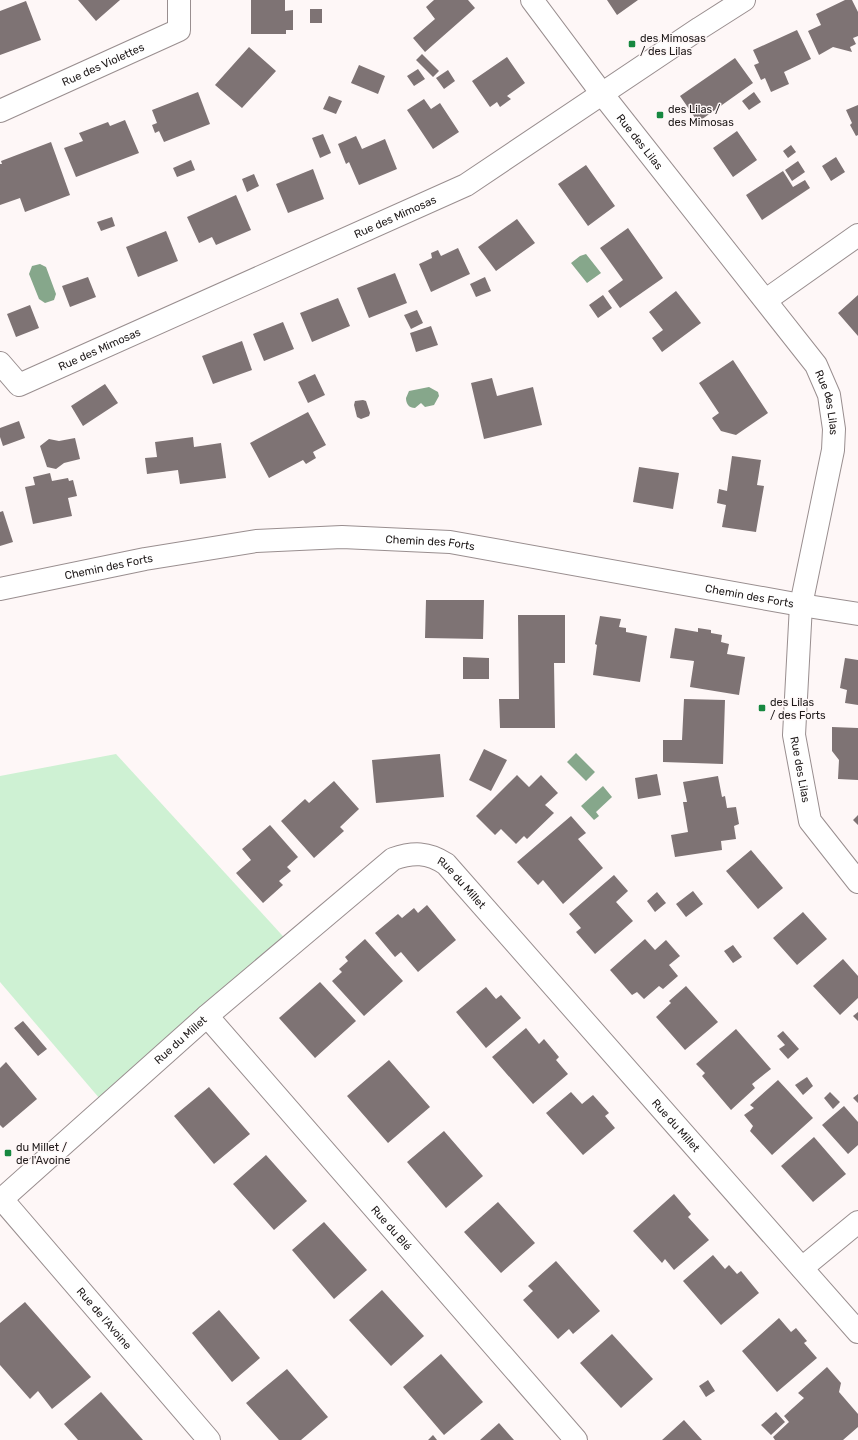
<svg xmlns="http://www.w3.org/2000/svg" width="858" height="1440" font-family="Rubik,sans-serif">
  <rect width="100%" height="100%" fill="#fef7f7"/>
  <path fill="#cef1d3" d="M116 754 291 945 106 1106 0 982V776Z"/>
  <path fill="#86a78b" d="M586 254 601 273 587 283 571 263 580 256Z
    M40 264 46 267 56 294 54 300 45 303 39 299 29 274 32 266Z
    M429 387 438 392 439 396 434 405 425 407 421 403 415 408C409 408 406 404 406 398L409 391Z
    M576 753 595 772 586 781 567 762Z
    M603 786 612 797 596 812 599 816 594 820 581 806Z"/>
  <path fill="#7e7374" d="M78 0H120L96 21Z
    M251 0H285V11L293 10V30H286V34H251Z
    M434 0H468L475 8 425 52 413 38 435 19 426 7Z
    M607 0H638L617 15Z
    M845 0H852L858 12V36L853 38 856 44 850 47 852 52 833 47 819 55 808 31 821 25 816 14Z
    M26 1 41 40 0 55V11Z
    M310 9H322V23H310Z
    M797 30 811 59 784 72 789 84 771 92 765 78 761 80 754 65 759 63 753 50Z
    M249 47 276 71 242 108 215 85Z
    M422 54 439 71 433 77 416 60Z
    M507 57 525 83 507 96 511 99 500 107 497 102 490 107 472 81Z
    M735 58 753 83 698 122 680 96Z
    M359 65 385 76 378 94 351 83Z
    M418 69 425 79 414 86 407 76Z
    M448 70 455 81 444 89 436 78Z
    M198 92 210 124 164 142 159 131 155 133 152 125 157 123 152 110Z
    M754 92 761 102 749 110 742 101Z
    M329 96 342 101 336 114 323 109Z
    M424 99 431 109 440 103 459 132 433 149 407 110Z
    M858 105V135L856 136 850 125 852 123 846 110Z
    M125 120 139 153 76 177 64 148 83 141 79 133 108 122 110 126Z
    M737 131 757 160 733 177 713 148Z
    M323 134 331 153 320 158 312 138Z
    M356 136 362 149 385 139 397 169 359 185 349 162 346 164 338 144Z
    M51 142 70 195 25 212 20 198 0 205V164H2L1 161Z
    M791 145 796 152 788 158 783 151Z
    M836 157 845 172 831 181 822 166Z
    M191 160 195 170 177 177 173 168Z
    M798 161 805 172 792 181 785 170Z
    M586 165 615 206 588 226 558 184Z
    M313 169 324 199 288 213 276 184Z
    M783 171 793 187 805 180 810 188 762 220 746 195Z
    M254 174 259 186 247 192 242 179Z
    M236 195 251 230 216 245 212 237 199 243 187 217Z
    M112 217 115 226 101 231 97 222Z
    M517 219 535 243 496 271 478 247Z
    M628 228 663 278 620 308 608 291 623 280 600 248Z
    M166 231 178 261 138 277 126 247Z
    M458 248 470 274 431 292 419 264 432 258 431 253 438 250 441 256Z
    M395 273 407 303 369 318 357 288Z
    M88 277 96 297 70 307 62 286Z
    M485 277 491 291 476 297 470 284Z
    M676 291 701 323 662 352 652 338 663 330 649 312Z
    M603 295 612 308 598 318 589 305Z
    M858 295V336L838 313Z
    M338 298 350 326 312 342 300 313Z
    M30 305 39 328 16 337 7 314Z
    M417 310 423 323 411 329 404 315Z
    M283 322 294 349 264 361 253 334Z
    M431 326 438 345 416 352 410 333Z
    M242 341 252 370 213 384 202 356Z
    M733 360 768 413 736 435 721 431 712 418 719 413 699 383Z
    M315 374 325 395 308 403 298 382Z
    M492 378 497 396 533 387 542 425 484 439 471 383Z
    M105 384 118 403 83 426 71 406Z
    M363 400 366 401 370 413 369 416 361 419 357 417 354 405 355 401Z
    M308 412 326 445 313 452 316 458 306 464 303 460 269 478 250 443Z
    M19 421 25 438 3 446 0 437V428Z
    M193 437 194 447 221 443 226 478 180 484 178 470 147 474 145 458 157 457 155 442Z
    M75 438 80 459 64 463 56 469 47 467 40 446 49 439 59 441Z
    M732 456 761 460 757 485 764 486 756 532 722 527 726 505 717 503 719 489 727 491Z
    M639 467 679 473 673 509 633 502Z
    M50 473 52 481 68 478 69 481 73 480 77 496 68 498 72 516 33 524 25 487 35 485 33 477Z
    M3 511 13 542 0 546V512Z
    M426 600H484L483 639 425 638Z
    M518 615H565V663H554L555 728H500L499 699H519Z
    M600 616 621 619 619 627 626 628V632L647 636 640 682 593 675 597 645 595 644Z
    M675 628 698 632V628L711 630V633L722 635 721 642 729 644 727 654 745 657 739 695 690 687 694 661 670 658Z
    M463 657 489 658V679H463Z
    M845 658 858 660V705L845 703 847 690 840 688Z
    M684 699 725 700 723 764 663 762V740H682Z
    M832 727 858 728V780L838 779 839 760 832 751Z
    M484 749 507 760 491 791 469 780Z
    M440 754 444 797 376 803 372 760Z
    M657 774 661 795 638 799 635 778Z
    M517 775 529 787 541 775 558 793 545 805 554 813 527 839 524 836 516 844 501 829 495 835 476 816Z
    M718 776 722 797 725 796 727 808 736 807 739 824 734 826 736 839 721 841 722 850 675 857 671 835 688 832 683 802H687L683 782Z
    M334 781 359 809 340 827 344 831 314 858 281 821 305 799 309 803Z
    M858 815V825L853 820Z
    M571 816 586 833 578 839 603 868 563 904 543 880 538 885 517 862Z
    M270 825 298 857 287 867 291 871 279 881 283 885 263 903 236 873 251 860 242 849Z
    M751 850 783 888 758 909 726 871Z
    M614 875 628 891 616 902 633 921 595 954 576 932 581 928 569 914Z
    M693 891 703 904 686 917 676 904Z
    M657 892 666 903 655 912 647 901Z
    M427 905 456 940 418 972 401 952 395 957 375 933 398 914 402 918 414 908 418 913Z
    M803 912 827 939 797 965 773 938Z
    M365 939 403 981 364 1016 332 981 342 972 339 969 348 961 345 957Z
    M645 939 655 950 666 940 680 956 669 965 678 976 663 989 659 986 644 999 637 992 632 995 610 970Z
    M733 945 742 957 733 963 724 951Z
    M843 959 858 976V998L840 1015 813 986Z
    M320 982 356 1021 315 1058 279 1018Z
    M686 986 718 1022 685 1050 656 1017 671 1003 669 1001Z
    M486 987 496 999 501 995 521 1018 486 1048 456 1012Z
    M858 1012V1021L853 1016Z
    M23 1021 47 1049 38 1056 14 1028Z
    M526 1028 539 1044 544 1039 559 1057 556 1060 568 1074 533 1104 492 1057Z
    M736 1029 771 1069 752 1084 755 1088 731 1110 702 1076 705 1073 696 1064Z
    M783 1031 799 1049 788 1059 779 1049 785 1045 777 1036Z
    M389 1060 430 1107 388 1143 347 1096Z
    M6 1062 37 1099 3 1128 0 1125V1068Z
    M807 1077 813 1086 803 1095 795 1085Z
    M778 1080 813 1118 772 1155 750 1131 753 1126 744 1115 754 1108 750 1105Z
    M209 1087 250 1134 214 1164 174 1116Z
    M571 1092 582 1104 593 1095 609 1113 605 1116 615 1128 583 1155 546 1113Z
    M830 1092 840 1102 833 1109 824 1098Z
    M858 1094V1103L853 1098Z
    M844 1106 858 1122V1145L848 1154 822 1125Z
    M444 1131 483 1176 446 1208 407 1162Z
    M814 1137 846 1174 813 1202 781 1166Z
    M266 1155 307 1201 274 1230 233 1184Z
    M674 1194 691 1214 688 1217 709 1240 674 1270 665 1259 662 1263 633 1231Z
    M498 1202 535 1243 501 1273 464 1232Z
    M324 1222 367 1270 334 1299 292 1250Z
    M713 1255 725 1269 729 1265 737 1274 741 1271 759 1293 721 1325 683 1281Z
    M556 1261 600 1311 573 1334 569 1329 558 1339 523 1300 533 1291 528 1286Z
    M382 1290 424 1336 391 1366 349 1320Z
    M25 1302 91 1377 52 1409 38 1391 30 1399 0 1365V1323Z
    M219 1310 260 1358 232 1382 192 1333Z
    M779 1318 791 1332 796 1328 807 1341 804 1343 817 1358 777 1392 742 1351Z
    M612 1334 653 1379 621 1408 580 1363Z
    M441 1354 483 1402 444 1435 403 1387Z
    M827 1367 841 1383 839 1392 858 1414V1427L843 1440H775L773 1437 789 1422 784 1416 804 1398 798 1393Z
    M287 1369 328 1417 301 1440H279L246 1403Z
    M708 1380 715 1391 706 1397 699 1386Z
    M101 1392 143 1440H78L64 1424Z
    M776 1412 785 1422 771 1435 761 1425Z
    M684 1420 702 1440H662Z
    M499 1423 514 1440H480Z
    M433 1435 437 1440H428Z"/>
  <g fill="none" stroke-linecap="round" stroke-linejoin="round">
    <defs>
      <g id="minor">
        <path id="s1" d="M532 0 603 95 816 365 829 395 834 429 833 450 801 605 794 735 810 821 858 882"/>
        <path id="s2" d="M0 111 179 30V0"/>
        <path d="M766 300 858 235"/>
        <path id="s3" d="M0 363 19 385 466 185 700 28 744 0"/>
        <path id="s4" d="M0 589 145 559 256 541 342 537 450 542 801 605 858 614"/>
        <path id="s5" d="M207 1016 576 1440"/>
        <path id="s6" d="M0 1197 209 1440"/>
        <path id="s7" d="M2 1199 207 1016 393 859C413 852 428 852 446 864L858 1332"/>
        <path d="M802 1268 858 1222"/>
      </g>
    </defs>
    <use href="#minor" stroke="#998e8f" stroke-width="24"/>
    <use href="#minor" stroke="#fff" stroke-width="22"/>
  </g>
  <g fill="#178840" stroke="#fef7f7" stroke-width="1.5">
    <rect x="628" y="40" width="8" height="8" rx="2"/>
    <rect x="656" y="111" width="8" height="8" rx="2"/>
    <rect x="758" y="704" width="8" height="8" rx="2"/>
    <rect x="4" y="1149" width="8" height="8" rx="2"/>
  </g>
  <g text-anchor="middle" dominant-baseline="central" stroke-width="3" stroke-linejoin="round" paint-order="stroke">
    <g font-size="11" fill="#1e1919" stroke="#fef7f7" text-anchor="start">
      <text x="640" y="38">des Mimosas<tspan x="640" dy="13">/ des Lilas</tspan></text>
      <text x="668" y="109">des Lilas /<tspan x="668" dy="13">des Mimosas</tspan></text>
      <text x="770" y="702">des Lilas<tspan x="770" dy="13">/ des Forts</tspan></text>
      <text x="16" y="1147">du Millet /<tspan x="16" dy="13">de l'Avoine</tspan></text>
    </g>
    <g font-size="11" fill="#1e1919" stroke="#fef7f7">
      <text stroke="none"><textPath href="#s2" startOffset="113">Rue des Violettes</textPath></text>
      <text stroke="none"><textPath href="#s1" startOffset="178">Rue des Lilas</textPath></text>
      <text stroke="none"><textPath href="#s3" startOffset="441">Rue des Mimosas</textPath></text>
      <text stroke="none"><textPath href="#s3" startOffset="117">Rue des Mimosas</textPath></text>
      <text stroke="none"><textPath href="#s1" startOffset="502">Rue des Lilas</textPath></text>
      <text stroke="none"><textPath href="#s4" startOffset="435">Chemin des Forts</textPath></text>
      <text stroke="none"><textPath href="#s4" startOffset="111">Chemin des Forts</textPath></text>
      <text stroke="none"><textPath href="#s4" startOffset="759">Chemin des Forts</textPath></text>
      <text stroke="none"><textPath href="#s1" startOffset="874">Rue des Lilas</textPath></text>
      <text stroke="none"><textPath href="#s7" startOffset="598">Rue du Millet</textPath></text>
      <text stroke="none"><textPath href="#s7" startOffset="239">Rue du Millet</textPath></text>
      <text stroke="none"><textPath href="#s7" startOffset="922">Rue du Millet</textPath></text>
      <text stroke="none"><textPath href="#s5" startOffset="281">Rue du Blé</textPath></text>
      <text stroke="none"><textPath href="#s6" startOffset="160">Rue de l'Avoine</textPath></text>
    </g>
  </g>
</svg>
